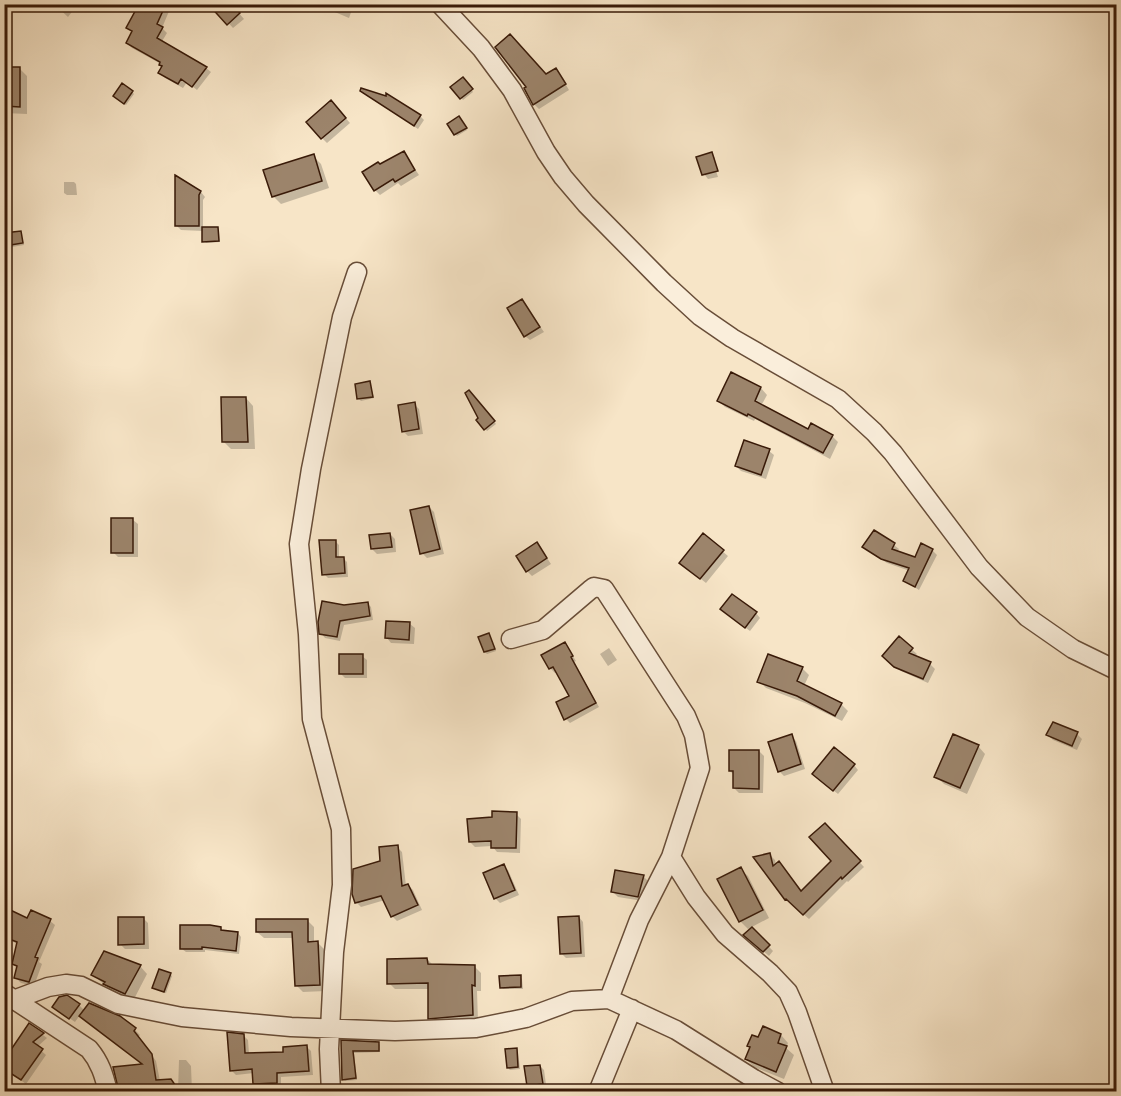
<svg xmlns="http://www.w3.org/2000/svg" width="1121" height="1096" font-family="'IM FELL English',serif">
  <rect width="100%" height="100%" fill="#f7e5c7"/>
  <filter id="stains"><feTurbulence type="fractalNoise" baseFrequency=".00333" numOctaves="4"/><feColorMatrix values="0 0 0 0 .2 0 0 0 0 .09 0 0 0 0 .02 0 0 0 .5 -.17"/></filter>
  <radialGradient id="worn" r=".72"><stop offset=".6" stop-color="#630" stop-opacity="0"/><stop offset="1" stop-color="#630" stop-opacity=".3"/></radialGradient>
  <path fill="#0003" d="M54 4H78L68 17Z
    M135 4H172L162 28 167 33 161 43 206 68 211 72 197 90 187 82 183 88 165 78 160 73 163 67 161 64 132 48 127 43 133 32 128 27 138 9Z
    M211 4H231L244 19 233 28Z
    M354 4 349 18 330 10 326 5Z
    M4 69H20L27 76V114L4 113Z
    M560 75 569 90 539 109 534 104 546 76Z
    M463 79 473 92 463 100 453 87Z
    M361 91 420 116 424 120 418 129Z
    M132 92 134 94 126 105 116 98Z
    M336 107 350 123 327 143 322 138Z
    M461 120 467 130 457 136 449 125Z
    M404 153 419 175 401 186 398 183 380 195 375 190 380 165Z
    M711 154 715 158H712L718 177 708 179 704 174Z
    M313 156 321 164 329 188 281 204 273 196Z
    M64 182H74L76 184 77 195H67L64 193Z
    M201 192 205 197 203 200V229L217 228 219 230 220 242 206 243 204 241 203 231 181 230 176 225Z
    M20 232 24 245 6 248 4 246V235Z
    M522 301 544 332 530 340 525 336Z
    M732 374 761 388 767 395 761 406 808 431 832 436 838 442 830 459 755 419 754 421 725 407 719 401Z
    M370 383 374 398 361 401 359 399Z
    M471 394 496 424 487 431 478 420 479 419Z
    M246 398 253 406 255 449H231L224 442Z
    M414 404 419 409 423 434 408 436 403 431Z
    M769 451 774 455 766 479 741 471 736 466Z
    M429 507 434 512 444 554 427 558 422 553Z
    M133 520 138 524V557H118L113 552Z
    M875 532 894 545 899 549 897 552 916 558 932 550 937 555 919 590 905 581 910 571 887 563 869 551Z
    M390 534 395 539 396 552 377 554 372 549Z
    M703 535 728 556 706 583 686 567Z
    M335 541 339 545V559L343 558 347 562 348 577 328 578 324 574Z
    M541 549 551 564 532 576 527 571Z
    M367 603 371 607 373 620 344 625 340 641 325 638 321 633 344 607Z
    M756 613 760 618 750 631 727 614Z
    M410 624 415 628 414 644 391 643 387 638Z
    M489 635 496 651 487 654 485 652Z
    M899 638 917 654 914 657 930 664 935 669 928 683 901 671 889 661Z
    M565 644 576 661 574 662 599 707 570 723 566 719 558 703 572 697 557 671 555 673 550 668 543 656Z
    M609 648 617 660 608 666 600 654Z
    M362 656 367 660V678H345L340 673Z
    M802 668 809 675 804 686 841 704 848 711 842 721 805 703 766 688 759 681Z
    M1053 723 1077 734 1082 739 1077 750 1053 740 1048 735Z
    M791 736 796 741 805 769 784 776 779 771Z
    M978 746 985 754 967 794 944 784 936 776Z
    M759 751 764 756 763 793H739L734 788V775L730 771Z
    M854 765 858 770 838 794 819 779Z
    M516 814 521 819 520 853 497 852 492 846 475 847 470 842Z
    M825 825 864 867 848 882 847 881 809 919 786 899 756 858 770 855 775 860 776 865 784 868 802 892 833 861Z
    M397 847 402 852 406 886 408 885 413 890 422 910 397 921 392 916 385 900 361 907 356 902 382 862Z
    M503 866 508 870 519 895 500 903 495 898Z
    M740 869 748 876 769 918 748 929 740 921Z
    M643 876 648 881 643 901 618 897 613 892Z
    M4 909 28 920 31 912 50 921 55 925 39 962 42 964 34 986 21 983 16 978 18 968 13 964 18 944 4 938Z
    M579 917 583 922 585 957 566 958 561 953Z
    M143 918 148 923 149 949H125L120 944Z
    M307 920 314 927V943H318L324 949 326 991 303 992 296 985 294 938H264L257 932Z
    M220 928 224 932 238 933 241 937 239 954 205 950V952H186L182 949Z
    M752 929 773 951 769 956 750 940Z
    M427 959 433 965 475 967 481 973V991H477L478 1021 436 1024 430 1018V989H395L389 983Z
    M140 966 147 974 133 1001 113 992 93 975Z
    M170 974 172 976 166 993 154 988Z
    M520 977 522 979 523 989H503L501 987Z
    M79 1005 85 1011 119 1017 135 1030 140 1035 138 1037 156 1061 160 1081 178 1090 179 1060H186L191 1066 192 1092H120L144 1065 80 1015 75 1022 59 1011Z
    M29 1025 47 1038 37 1047 46 1055 26 1084 7 1070Z
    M763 1028 781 1035 788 1043 786 1048 794 1055 784 1079 754 1067 746 1059Z
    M243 1035 248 1040 249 1054H285L306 1046 311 1051 313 1075 281 1077V1088H259L254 1083V1073L236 1075 231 1070Z
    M342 1042 378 1043 380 1045V1052L354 1053 357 1080 345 1081 343 1079Z
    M516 1050 518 1052 520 1069 510 1070 508 1068Z
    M540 1066 544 1070 547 1092H529L526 1068Z"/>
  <path fill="#9c846b" stroke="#391a08" stroke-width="1.5" d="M139 4H166L157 24 163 27 157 38 207 67 192 87 181 79 178 84 158 73 162 66 159 65 160 62 126 43 132 31 126 28Z
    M208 4H232L240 13 227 25Z
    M510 34 546 74 556 68 566 84 533 105 524 88 526 87 495 47Z
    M4 67H20V107L4 106Z
    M463 77 473 89 460 99 450 87Z
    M122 83 133 91 124 104 113 96Z
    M361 88 386 96V93L421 115 414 126 360 91Z
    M331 100 346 118 321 139 306 122Z
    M459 116 467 128 454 135 447 124Z
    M404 151 415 170 395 182 393 179 374 191 362 172 378 162 380 164Z
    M712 152 718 171 702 175 696 157Z
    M314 154 322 181 272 197 263 170Z
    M175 175 201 191 199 195V226H175Z
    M202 227H218L219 241 202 242Z
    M21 231 23 243 4 246V233Z
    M522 299 540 327 524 337 507 308Z
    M731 372 761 387 755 401 808 429 811 423 833 435 823 453 748 414 747 416 717 401Z
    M370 381 373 397 357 399 355 384Z
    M469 390 495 421 484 430 476 420 478 418 465 393Z
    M221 397H246L248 442H222Z
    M415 402 419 429 402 432 398 405Z
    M744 440 770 449 761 475 735 466Z
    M429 506 440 549 420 554 410 510Z
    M111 518H133V553H111Z
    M874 530 895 543 892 549 915 557 921 543 933 549 915 587 903 581 909 568 881 559 862 547Z
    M390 533 392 547 371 549 369 535Z
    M703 533 724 550 700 579 679 563Z
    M319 540H336V557H344L345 573 322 575Z
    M537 542 547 558 526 572 516 556Z
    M732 594 757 612 745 628 720 609Z
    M322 601 344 605 368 602 370 616 340 621 337 637 319 634 318 622Z
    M386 621 410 622 409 640 385 638Z
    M489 633 495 649 484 652 478 637Z
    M899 636 913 648 909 653 931 662 923 679 894 667 882 656Z
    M565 642 573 656 571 657 596 703 564 720 556 702 569 696 553 667 549 669 541 655Z
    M339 654H363V674H339Z
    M768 654 803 667 797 681 842 703 835 716 797 696 757 682Z
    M1053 722 1078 732 1072 746 1046 735Z
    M792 734 801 764 778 772 768 742Z
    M953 734 979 745 960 788 934 777Z
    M834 747 855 764 833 791 812 774Z
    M729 750H759V789L733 788V771H729Z
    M492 811 517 812 516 848H491V841L469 842 467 819 492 817Z
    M825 823 861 861 842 879 841 877 803 915 786 899 785 900 753 857 770 853 773 866 779 861 801 891 831 861 809 837Z
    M398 845 402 886 408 884 418 905 391 917 381 896 355 903 352 894 353 869 380 861 379 847Z
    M504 864 515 890 494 899 483 873Z
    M741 867 763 910 739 922 717 879Z
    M615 870 644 875 638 897 611 892Z
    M4 907 27 918 31 910 51 919 35 957 38 958 29 982 14 978 17 966 12 964 17 942 4 937Z
    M579 916 581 953 560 954 558 917Z
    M118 917H144V944L118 945Z
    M256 919H308V942L318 941 320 985 295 986 292 932H256Z
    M180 925H210L221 927V930L238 932 236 951 202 947V949H180Z
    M752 927 770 945 763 952 743 935Z
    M104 951 141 965 125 994 103 984 105 982 91 975Z
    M427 958 428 964 475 965V986L472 985 473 1015 428 1019V983L387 984V959Z
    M159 969 171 973 164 992 152 988Z
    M521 975V987L500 988 499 976Z
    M67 995 80 1004 69 1019 52 1007 59 997Z
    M89 1003 120 1016 136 1028 134 1031 152 1054 156 1080 171 1079 180 1092H119L113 1067 142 1064 79 1016Z
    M29 1023 44 1033 33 1042 43 1049 21 1080 4 1069V1060Z
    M763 1026 781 1034 778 1043 787 1046 776 1072 745 1059 750 1047 747 1046 752 1035 758 1037Z
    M227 1032 244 1034 245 1053 283 1052V1047L307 1045 309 1071 277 1073V1083L253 1084 252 1069 230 1071Z
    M341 1040 379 1042V1051H353L356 1078 342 1080Z
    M517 1048 518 1067 507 1068 505 1049Z
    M540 1065 543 1084 527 1086 524 1066Z"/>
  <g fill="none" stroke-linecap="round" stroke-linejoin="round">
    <defs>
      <path id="street" d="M440 4 481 48 512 90 546 152 563 177 586 204 664 283 700 316 732 338 838 399 874 432 893 453 979 567 1027 617 1073 649 1116 670
        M511 639 543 630 590 590 594 587 604 589 686 716 694 735 700 768 671 857 639 920 609 999
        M671 857 696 897 725 934 770 973 788 992 797 1012 825 1092
        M4 993 89 1049C100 1062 104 1075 108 1092
        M16 999 48 987 66 984 81 986 118 1004 182 1017 291 1027 395 1031 476 1028 526 1018 572 1001 609 999 676 1030 754 1079 778 1092
        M331 1092 329 1049 334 952 342 885 341 829 312 719 308 634 299 544 311 469 342 317 357 272
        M598 1092 632 1009"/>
    </defs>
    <use href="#street" stroke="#684d38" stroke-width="21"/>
    <use href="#street" stroke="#faeedb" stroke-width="18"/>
  </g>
  <rect width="1121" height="1096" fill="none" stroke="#f7e5c7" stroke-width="24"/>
  <rect x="6" y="6" width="1109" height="1084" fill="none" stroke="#391a08" stroke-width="3"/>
  <rect x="12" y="12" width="1097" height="1072" fill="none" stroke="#391a08" stroke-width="1.5"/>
  <rect width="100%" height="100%" filter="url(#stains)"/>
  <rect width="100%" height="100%" fill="url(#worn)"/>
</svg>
